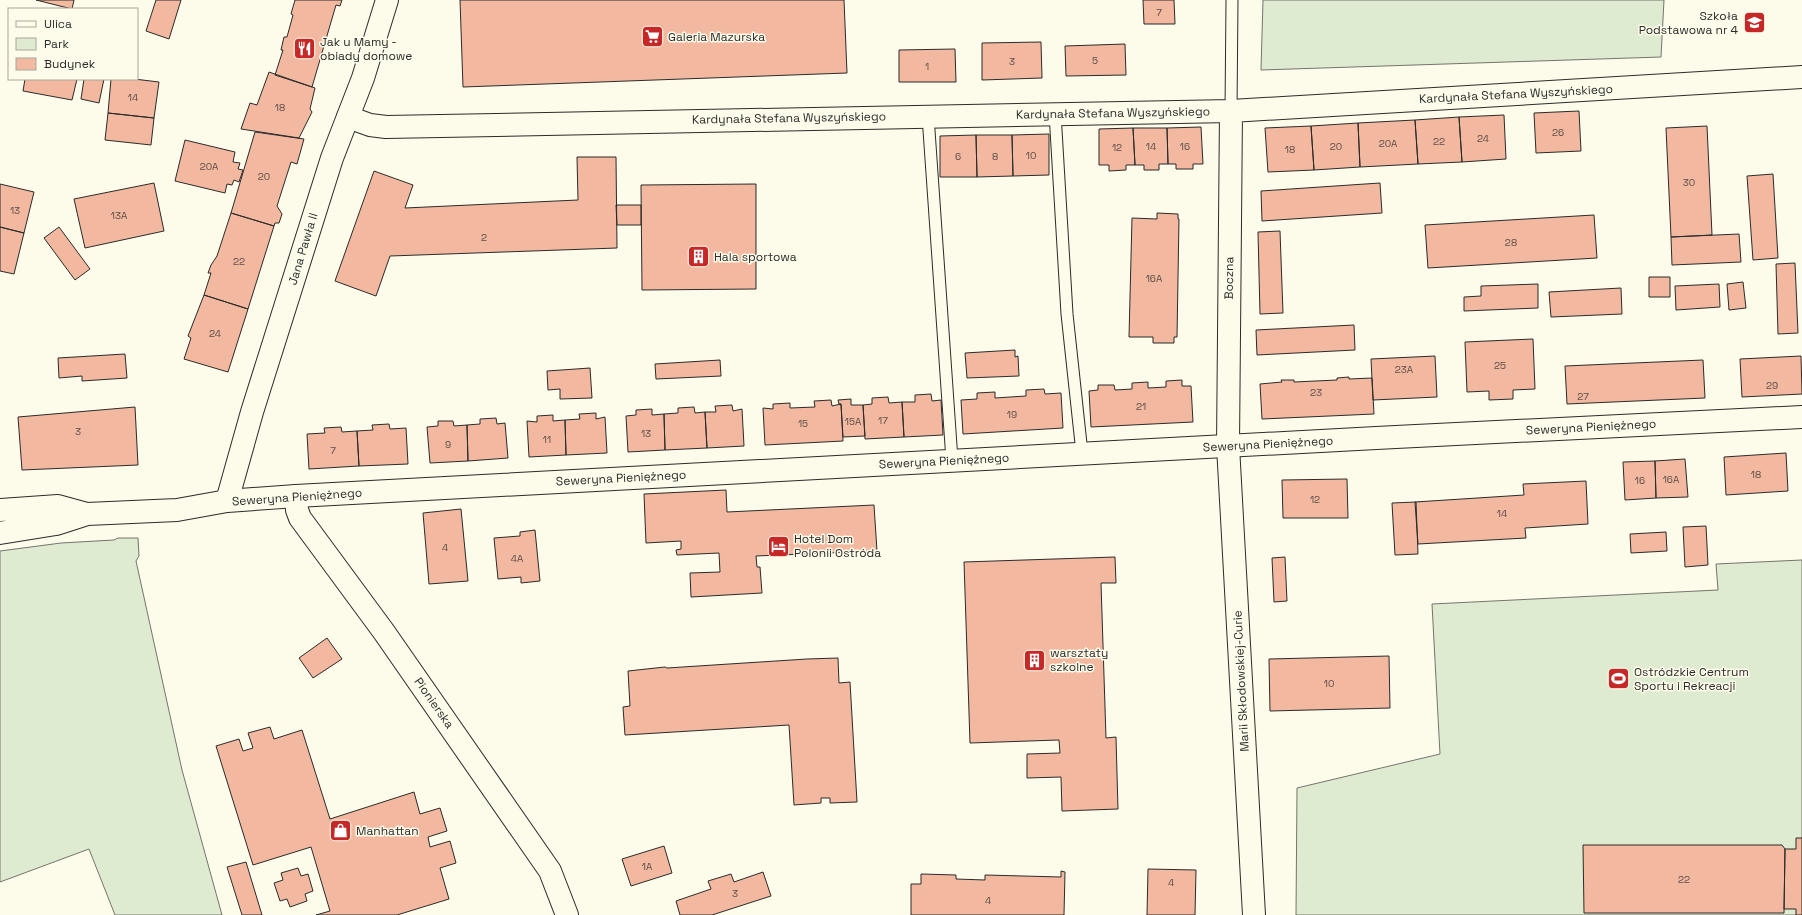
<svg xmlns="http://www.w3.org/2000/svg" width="1802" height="915" font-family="'Space Grotesk',sans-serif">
  <rect width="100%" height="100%" fill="#fdfbea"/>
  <path fill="#deebd1" stroke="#74746e" d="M1263 0H1664L1661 57 1261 70Z
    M118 538H138L139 556 136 561 182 770 222 915H115L89 849 0 882V551L61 543 114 540Z
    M1802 560V915H1296L1297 788 1440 754 1432 604 1718 590 1716 564Z"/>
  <path fill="#f2b8a0" stroke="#2b2b2b" d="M36 0H74L72 9Z
    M156 0H181L169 39 146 31Z
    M295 0H342L340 6 336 5 312 87 275 75 283 50H281L284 37H287L293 15 291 14Z
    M460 0H844L847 73 463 87Z
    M1143 0H1174L1175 24H1144Z
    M1041 42 1042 78 982 80V43Z
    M1125 44 1126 75 1066 76 1065 46Z
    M955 49 956 82H899V50Z
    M269 72 315 88 310 109 312 112 299 138 241 129 250 103 257 105Z
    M25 79H77L72 100 23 91Z
    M84 79H104L99 103 81 99Z
    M111 79H134L159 82 154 118 108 113Z
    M1579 111 1581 151 1536 153 1534 113Z
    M108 113 154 118 151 145 105 140Z
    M1504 115 1506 159 1462 162 1459 117Z
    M1459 117 1462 162 1418 164 1415 120Z
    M1415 120 1418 164 1360 167 1358 123Z
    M1358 123 1360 167 1314 170 1311 126Z
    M1311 126 1314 170 1268 172 1265 128Z
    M1707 126 1712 235 1671 237 1666 128Z
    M1201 127 1203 164H1193V169H1176V164H1168L1167 128Z
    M1133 128 1135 165H1126V170L1109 171V165H1099V129Z
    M1133 128H1167L1168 164H1159V170H1144V165H1135Z
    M255 132 304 139 297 164 291 162 277 206 282 214 279 223H275L274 226 231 213Z
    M1049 134V175L1013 176 1012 135Z
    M976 135 977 177H940V136Z
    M976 135H1012L1013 176 977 177Z
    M185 140 235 152 233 162 240 163 238 169 243 170 239 182 234 180 232 185 227 184 225 193 175 181Z
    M577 157H616L617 248 390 256 376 296 335 281 374 171 413 185 405 208 578 200Z
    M1773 174 1778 258 1753 260 1747 176Z
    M154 183 164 231 85 248 74 199Z
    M1380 183 1382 213 1262 221 1261 191Z
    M0 184 34 192 24 233 0 227Z
    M756 184V289L642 290 641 185Z
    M616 205H641V225H617Z
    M231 213 274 226 248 309 204 295 211 273H208L211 265 217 256Z
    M1157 213 1178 214V219H1179L1177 337H1174V343H1153V337H1129L1132 218 1157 219Z
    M1594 215 1597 258 1428 268 1425 225Z
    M0 227 24 233 14 274 0 271Z
    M59 227 90 269 75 280 44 238Z
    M1280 231 1283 313 1260 314 1258 232Z
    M1739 234 1741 262 1672 265 1671 237Z
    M1795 263 1798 333 1778 334 1776 264Z
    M1649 277H1670V297H1649Z
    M1743 282 1746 308 1729 310 1727 284Z
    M1538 284V308L1464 311V297L1481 296V286Z
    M1719 284 1720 307 1676 310 1675 286Z
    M1621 288 1622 314 1551 317 1549 292Z
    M204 295 248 309 228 372 184 359 191 338 188 336Z
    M1354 325 1355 350 1257 355 1256 330Z
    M1533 339 1535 389 1513 390V399L1489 400V391L1467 392 1465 342Z
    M1015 350V357L1018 356 1019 376 967 378 965 353Z
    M125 354 127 378 82 381V376L59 378 58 358Z
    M1435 356 1437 397 1373 400 1371 359Z
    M1801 356 1802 394 1742 397 1740 359Z
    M720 360 721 376 656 379 655 364Z
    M1703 360 1705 398 1567 404 1565 366Z
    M590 368 592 398 560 399V389L548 390 547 371Z
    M1349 377V379L1372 378 1374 414 1262 419 1260 384 1282 382 1281 380H1294V382L1337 380V378Z
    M1182 380V386H1191L1193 422 1091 427 1089 391 1098 390V385H1114L1115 390 1132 389V383L1148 382V388L1166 387V381Z
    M1044 389 1045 394 1061 393 1063 428 963 434 961 400 977 399V393L995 392V398L1026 396V390Z
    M931 394 932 401 941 400 943 435 904 437 902 402H915V395Z
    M888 397 889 403 902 402 904 437 865 439 863 405 872 404V398Z
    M851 399V405H863L865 436 843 437 841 404H839L838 400Z
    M831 400 832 406 841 404 843 441 765 445 763 408 773 409V404L790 403V408L815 407 814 401Z
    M732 405 733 411 742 409 744 446 707 448 705 412H716L715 406Z
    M135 407 138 465 22 470 18 417Z
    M694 407 695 413 705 412 707 448 665 450 664 414 678 413V408Z
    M652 409V415L664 414 665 450 628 452 626 416 636 415V410Z
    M596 413V419L605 417 607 453 566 455 565 420 580 419 579 414Z
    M553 415V421L565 420 566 455 529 457 527 421 537 422V416Z
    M496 418 497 424 505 423 508 458 468 461 467 425 480 424V419Z
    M438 421H453L454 426 467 425 468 461 430 463 427 427 438 426Z
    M389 424 390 429 406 428 408 464 359 466 357 431 373 430 372 425Z
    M341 427 342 432 357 431 359 466 309 469 307 434 325 433 324 428Z
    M1786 453 1788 491 1726 495 1724 457Z
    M1685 459 1688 497 1656 498 1655 461Z
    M1655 461 1656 498 1625 500 1623 462Z
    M1347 479 1348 518H1283L1282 480Z
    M1586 481 1588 524 1525 528 1526 538 1418 544 1415 502 1524 495 1523 484Z
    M726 490 727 512 874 505 877 551 756 556 757 567H760L762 593 691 597 690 573 720 572 719 553 677 555 676 550 681 549V541L646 543 644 494Z
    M1416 502 1418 554 1395 555 1392 503Z
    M461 509 468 581 429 584 423 513Z
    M1706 526 1708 565 1685 567 1683 527Z
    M535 530 540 581 521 583V577L498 579 494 538 520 536V532Z
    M1666 532 1667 551 1631 553 1630 534Z
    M1115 557 1116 583H1101L1106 738 1116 737 1118 809 1062 811 1061 777 1027 778V754L1060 753 1059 740 970 743 964 562Z
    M1285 557 1287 601 1274 602 1272 558Z
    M327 638 342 659 313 678 299 658Z
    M1389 656 1390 708 1270 711 1269 659Z
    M838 658 839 683 850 682 857 802 830 803V798H821V803L794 805 789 725 625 735 623 707 630 706 628 671 665 667 667 668 807 659Z
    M270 727 274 739 302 730 330 819 414 792 420 814 440 808 447 831 428 837 430 847 450 841 456 863 440 868 449 899 397 915H316L330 911 311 847 253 865 216 746 239 739 243 751 253 748 248 733Z
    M1796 838H1802V915H1796V909H1784L1785 849H1796Z
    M1583 845H1782L1785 849 1784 913H1584Z
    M664 846 672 873 631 886 622 859Z
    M246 862 262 915H242L227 867Z
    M298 868 301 876 308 874 313 891 305 894 307 901 290 907 287 899 280 901 274 883 283 880 281 873Z
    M1148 869 1196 870 1195 915H1147Z
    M1061 871 1065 872 1064 915H911V884H921V874L956 875V879L985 880V875L1061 877Z
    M763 872 771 896 712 915H680L676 901 711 889 708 881 731 874 734 882Z"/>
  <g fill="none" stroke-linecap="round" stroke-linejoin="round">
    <defs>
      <path id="lane" d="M1231 111 1232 0
        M1055 113 1067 314 1082 453
        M928 116 952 460"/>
      <path id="street" d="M1231 111 1228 446 1254 915
        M348 117 370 125 386 127 1231 111 1802 77
        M296 496 297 510 300 518 384 632 550 871 567 915"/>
      <path id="secondary" d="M227 501 252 412 332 158 363 78 387 0
        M0 510 58 506 87 514
        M0 533 56 524 87 514 177 510 227 501 296 496 1376 438 1802 417"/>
    </defs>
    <use href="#lane" stroke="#2b2b2b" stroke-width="13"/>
    <use href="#street" stroke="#2b2b2b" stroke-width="24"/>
    <use href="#secondary" stroke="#2b2b2b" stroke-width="24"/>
    <use href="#lane" stroke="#fdfbea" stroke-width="11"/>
    <use href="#street" stroke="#fdfbea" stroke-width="22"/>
    <use href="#secondary" stroke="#fdfbea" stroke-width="22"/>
  </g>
  <defs>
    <symbol id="school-square" viewBox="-11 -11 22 22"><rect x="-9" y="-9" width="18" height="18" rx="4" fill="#c62828" stroke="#fdfbea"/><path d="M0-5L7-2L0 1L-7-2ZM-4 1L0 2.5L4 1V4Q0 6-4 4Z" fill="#fff"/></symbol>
    <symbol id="supermarket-square" viewBox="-11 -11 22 22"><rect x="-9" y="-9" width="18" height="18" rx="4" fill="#c62828" stroke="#fdfbea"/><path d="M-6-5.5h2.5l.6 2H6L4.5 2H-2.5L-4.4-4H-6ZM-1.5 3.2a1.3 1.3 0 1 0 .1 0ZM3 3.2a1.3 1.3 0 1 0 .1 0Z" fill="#fff"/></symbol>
    <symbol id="restaurant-square" viewBox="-11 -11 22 22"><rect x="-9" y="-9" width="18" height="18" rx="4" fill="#c62828" stroke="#fdfbea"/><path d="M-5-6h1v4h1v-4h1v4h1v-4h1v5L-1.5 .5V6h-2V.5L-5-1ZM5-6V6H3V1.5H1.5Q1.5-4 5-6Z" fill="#fff"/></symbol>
    <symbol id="building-square" viewBox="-11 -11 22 22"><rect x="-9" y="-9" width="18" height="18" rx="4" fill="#c62828" stroke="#fdfbea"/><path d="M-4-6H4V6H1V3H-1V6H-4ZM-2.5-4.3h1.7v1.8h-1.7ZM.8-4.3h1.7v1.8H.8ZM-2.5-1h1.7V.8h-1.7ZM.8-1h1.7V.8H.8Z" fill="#fff"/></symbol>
    <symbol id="hotel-square" viewBox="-11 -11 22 22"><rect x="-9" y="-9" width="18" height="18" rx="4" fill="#c62828" stroke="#fdfbea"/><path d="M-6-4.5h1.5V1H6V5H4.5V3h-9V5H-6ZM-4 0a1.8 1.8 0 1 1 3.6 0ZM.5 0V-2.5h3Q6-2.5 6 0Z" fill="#fff"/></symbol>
    <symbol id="stadium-square" viewBox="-11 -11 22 22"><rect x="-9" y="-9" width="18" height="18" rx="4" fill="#c62828" stroke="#fdfbea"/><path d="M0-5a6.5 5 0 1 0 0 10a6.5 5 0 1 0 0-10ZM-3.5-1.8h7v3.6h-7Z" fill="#fff"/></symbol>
    <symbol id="shop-square" viewBox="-11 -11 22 22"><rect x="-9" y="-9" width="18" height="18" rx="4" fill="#c62828" stroke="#fdfbea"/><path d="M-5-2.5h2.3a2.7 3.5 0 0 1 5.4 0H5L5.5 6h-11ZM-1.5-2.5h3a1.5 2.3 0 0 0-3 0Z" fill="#fff"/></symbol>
  </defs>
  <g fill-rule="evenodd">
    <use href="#school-square" x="1742" y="10" width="25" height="25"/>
    <use href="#supermarket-square" x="640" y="24" width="25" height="25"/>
    <use href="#restaurant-square" x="292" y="36" width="25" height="25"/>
    <use href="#building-square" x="686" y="244" width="25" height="25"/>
    <use href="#hotel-square" x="766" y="534" width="25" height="25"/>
    <use href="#building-square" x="1022" y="648" width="25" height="25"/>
    <use href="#stadium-square" x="1606" y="666" width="25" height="25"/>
    <use href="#shop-square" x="328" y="818" width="25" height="25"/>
  </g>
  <g text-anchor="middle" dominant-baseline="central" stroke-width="3" stroke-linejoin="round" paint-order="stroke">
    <g font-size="10" fill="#5d4e48">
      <text x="1159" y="12">7</text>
      <text x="1095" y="60">5</text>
      <text x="1012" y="61">3</text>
      <text x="927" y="66">1</text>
      <text x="133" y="97">14</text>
      <text x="280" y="107">18</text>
      <text x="1558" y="132">26</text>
      <text x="1483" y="138">24</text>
      <text x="1439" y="141">22</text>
      <text x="1388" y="143">20A</text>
      <text x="1151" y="146">14</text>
      <text x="1185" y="146">16</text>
      <text x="1336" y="146">20</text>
      <text x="1117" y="147">12</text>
      <text x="1290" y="149">18</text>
      <text x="1031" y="155">10</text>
      <text x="958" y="156">6</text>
      <text x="995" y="156">8</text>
      <text x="209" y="166">20A</text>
      <text x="264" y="176">20</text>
      <text x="1689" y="182">30</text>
      <text x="15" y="210">13</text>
      <text x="119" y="215">13A</text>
      <text x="484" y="237">2</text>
      <text x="1511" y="242">28</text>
      <text x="239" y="261">22</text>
      <text x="1154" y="278">16A</text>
      <text x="215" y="333">24</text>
      <text x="1500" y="365">25</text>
      <text x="1404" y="369">23A</text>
      <text x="1772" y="385">29</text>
      <text x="1316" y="392">23</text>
      <text x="1583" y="396">27</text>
      <text x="1141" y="406">21</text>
      <text x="1012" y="414">19</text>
      <text x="883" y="420">17</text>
      <text x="853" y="421">15A</text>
      <text x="803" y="423">15</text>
      <text x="78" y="431">3</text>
      <text x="646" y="433">13</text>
      <text x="547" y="439">11</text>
      <text x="448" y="444">9</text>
      <text x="333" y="450">7</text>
      <text x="1756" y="474">18</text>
      <text x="1671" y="479">16A</text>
      <text x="1640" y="480">16</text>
      <text x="1315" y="499">12</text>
      <text x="1502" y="513">14</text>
      <text x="445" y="547">4</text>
      <text x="517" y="558">4A</text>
      <text x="1329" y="683">10</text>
      <text x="647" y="866">1A</text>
      <text x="1684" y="879">22</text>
      <text x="1171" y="882">4</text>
      <text x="735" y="893">3</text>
      <text x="988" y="900">4</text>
    </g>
    <g font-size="12" fill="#2b2b2b" stroke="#fdfbea" text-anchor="start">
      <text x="1738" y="16" text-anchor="end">Szkoła<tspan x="1738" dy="14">Podstawowa nr 4</tspan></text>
      <text x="668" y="37">Galeria Mazurska</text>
      <text x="320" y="42">Jak u Mamy -<tspan x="320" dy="14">obiady domowe</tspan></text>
      <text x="714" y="257">Hala sportowa</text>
      <text x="794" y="539">Hotel Dom<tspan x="794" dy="14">Polonii Ostróda</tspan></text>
      <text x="1050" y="653">warsztaty<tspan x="1050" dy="14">szkolne</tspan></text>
      <text x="1634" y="672">Ostródzkie Centrum<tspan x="1634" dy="14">Sportu i Rekreacji</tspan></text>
      <text x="356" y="831">Manhattan</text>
    </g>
    <g font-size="12" fill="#2b2b2b" stroke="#fdfbea">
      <text transform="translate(1516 94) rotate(-3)">Kardynała Stefana Wyszyńskiego</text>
      <text transform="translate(1113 113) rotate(-1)">Kardynała Stefana Wyszyńskiego</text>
      <text transform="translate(789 118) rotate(-1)">Kardynała Stefana Wyszyńskiego</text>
      <text transform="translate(303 249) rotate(-73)">Jana Pawła II</text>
      <text transform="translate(1229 278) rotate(-89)">Boczna</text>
      <text transform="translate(1591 427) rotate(-3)">Seweryna Pieniężnego</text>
      <text transform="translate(1268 444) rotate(-3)">Seweryna Pieniężnego</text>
      <text transform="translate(944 461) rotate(-3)">Seweryna Pieniężnego</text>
      <text transform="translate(621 478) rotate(-3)">Seweryna Pieniężnego</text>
      <text transform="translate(297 497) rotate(-4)">Seweryna Pieniężnego</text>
      <text transform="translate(1241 681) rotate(-93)">Marii Skłodowskiej-Curie</text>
      <text transform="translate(434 703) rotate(55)">Pionierska</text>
    </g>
  </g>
  <rect x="8" y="8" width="130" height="72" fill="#fdfbea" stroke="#a9a89e"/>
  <rect x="16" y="21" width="20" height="6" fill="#fdfbea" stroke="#a9a89e"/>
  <text x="44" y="28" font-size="12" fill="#2b2b2b">Ulica</text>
  <rect x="16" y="38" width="20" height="12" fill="#deebd1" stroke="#a9a89e"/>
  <text x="44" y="48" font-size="12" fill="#2b2b2b">Park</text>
  <rect x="16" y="58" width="20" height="12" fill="#f2b8a0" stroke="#a9a89e"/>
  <text x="44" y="68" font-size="12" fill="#2b2b2b">Budynek</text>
</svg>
